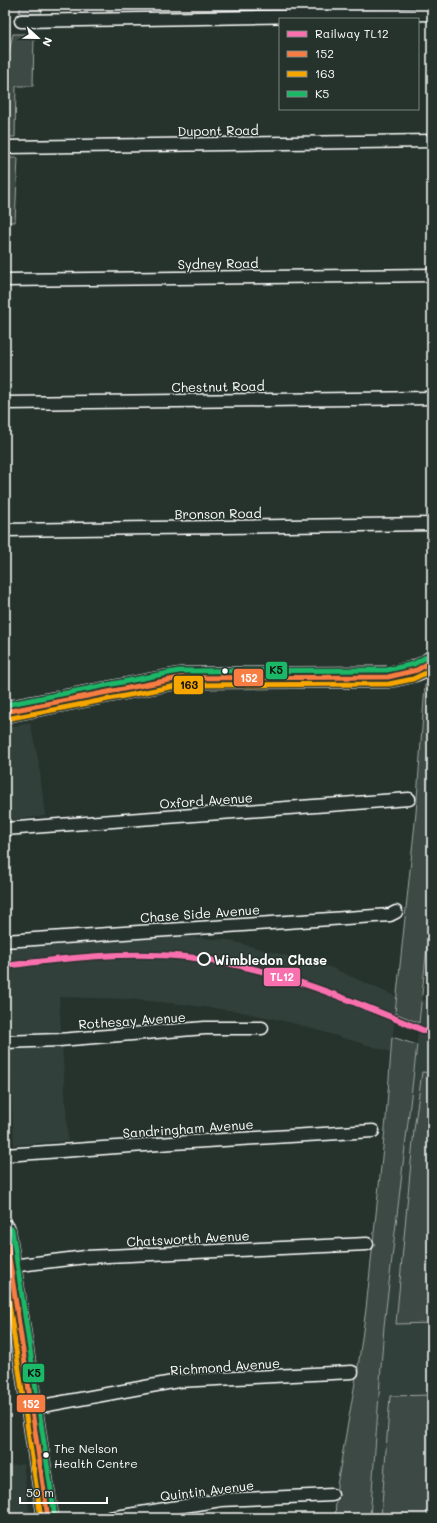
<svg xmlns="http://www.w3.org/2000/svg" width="437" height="1523" font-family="Mali,sans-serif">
  <rect width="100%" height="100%" fill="#26332d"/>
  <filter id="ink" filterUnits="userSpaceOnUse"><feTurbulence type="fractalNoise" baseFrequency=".025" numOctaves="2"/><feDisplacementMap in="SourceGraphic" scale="8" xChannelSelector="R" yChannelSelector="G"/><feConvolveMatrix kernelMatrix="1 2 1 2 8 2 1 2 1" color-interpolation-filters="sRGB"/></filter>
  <g filter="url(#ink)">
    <path fill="#333f3a" d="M30 723 39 764 45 816 5 820V728Z
      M177 936 227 940 332 968 397 997 391 1052 293 1023 237 1011 171 1003 128 999 59 997 68 1141 14 1145 10 1052 6 1036 5 1001 6 953 14 948Z
      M422 999 432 1004V1518H370L384 1326Z
      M23 1464 30 1518H5V1467Z"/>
    <path fill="#3e4944" stroke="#9ea4a2" d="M21 5H43L41 14 19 13Z
      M13 34H34L33 86H16L15 137H5V70Z
      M5 158H18L15 222H7L5 233Z
      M432 683V898L419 1023 395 1013 416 813 425 685Z
      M392 1037 417 1045 384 1326 370 1518H335L337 1485 359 1360 366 1309 386 1119Z
      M422 1072 432 1073V1323L396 1324 414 1130Z
      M432 1395V1518H381L390 1396Z"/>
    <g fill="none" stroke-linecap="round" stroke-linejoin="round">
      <defs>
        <path id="minor" d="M21 21 432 14
          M5 147 432 141
          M5 280 432 275
          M5 403 432 398
          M5 530 432 524
          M5 829 409 799
          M5 941 390 915 396 912
          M5 1042 59 1040 205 1028H262
          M5 1155 173 1143 373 1131
          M11 1266 86 1257 367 1244
          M31 1408 178 1381 352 1372
          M110 1518 221 1500 332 1495"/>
        <path id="primary" d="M5 712 180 678 388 677C403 674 420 672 432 661
          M5 1230C20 1326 33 1422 48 1518"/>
      </defs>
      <use href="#minor" stroke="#fff" stroke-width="15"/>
      <use href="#primary" stroke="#fff" stroke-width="23"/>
      <use href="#minor" stroke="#26332d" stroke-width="12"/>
      <use href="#primary" stroke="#26332d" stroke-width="20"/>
      <defs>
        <path id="bus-1" d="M5 712 180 678 388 677 417 670 432 661
          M5 1230 48 1518"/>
        <path id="bus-2" d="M6 719 181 685 389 684 413 679 432 670
          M5 1276 41 1518"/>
        <path id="bus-3" d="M5 705 179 671 387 670 414 664 428 656
          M12 1229 55 1517"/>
      </defs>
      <use href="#bus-1" stroke="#26332d" stroke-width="8"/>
      <use href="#bus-2" stroke="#26332d" stroke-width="8"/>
      <use href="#bus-3" stroke="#26332d" stroke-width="8"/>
      <use href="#bus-1" stroke="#f77d43" stroke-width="5"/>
      <use href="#bus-2" stroke="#f7a600" stroke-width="5"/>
      <use href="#bus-3" stroke="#1ab867" stroke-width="5"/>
      <defs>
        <path id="rail-1" d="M5 966C65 958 126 951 187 957 273 966 353 1001 432 1034"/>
      </defs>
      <use href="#rail-1" stroke="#26332d" stroke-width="9"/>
      <use href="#rail-1" stroke="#fa70ae" stroke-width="6"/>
    </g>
  </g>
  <g fill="#fff" stroke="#26332d" stroke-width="1.5">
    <circle cx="225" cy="671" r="3.5"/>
    <circle cx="46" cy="1455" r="3.5"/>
  </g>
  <circle fill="#26332d" stroke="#fff" stroke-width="2" cx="204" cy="959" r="6"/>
  <g text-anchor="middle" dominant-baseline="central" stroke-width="3" stroke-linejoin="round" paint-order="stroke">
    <g font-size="12" fill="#fff" stroke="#26332d" text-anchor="start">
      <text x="54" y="1448">The Nelson<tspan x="54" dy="15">Health Centre</tspan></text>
    </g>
    <g font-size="13" fill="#fff" stroke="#26332d">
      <text transform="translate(218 130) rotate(-1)">Dupont Road</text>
      <text transform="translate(218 263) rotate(-1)">Sydney Road</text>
      <text transform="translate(218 386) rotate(-1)">Chestnut Road</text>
      <text transform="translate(218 513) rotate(-1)">Bronson Road</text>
      <text transform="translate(206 800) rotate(-4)">Oxford Avenue</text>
      <text transform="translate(200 913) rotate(-4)">Chase Side Avenue</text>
      <text transform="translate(132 1020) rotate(-4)">Rothesay Avenue</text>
      <text transform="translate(188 1128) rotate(-4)">Sandringham Avenue</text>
      <text transform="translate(188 1238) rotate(-3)">Chatsworth Avenue</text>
      <text transform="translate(225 1366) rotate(-4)">Richmond Avenue</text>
      <text transform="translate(207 1490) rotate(-7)">Quintin Avenue</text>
    </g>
    <g font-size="13" font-weight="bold" fill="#fff" stroke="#26332d" text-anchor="start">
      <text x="214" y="959">Wimbledon Chase</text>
    </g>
  </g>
  <g stroke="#26332d" stroke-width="1.5">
    <rect x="265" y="661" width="23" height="19" rx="4" fill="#1ab867"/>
    <rect x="233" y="668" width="31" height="19" rx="4" fill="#f77d43"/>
    <rect x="173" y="675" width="31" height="20" rx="4" fill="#f7a600"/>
    <rect x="263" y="967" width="38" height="20" rx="4" fill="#fa70ae"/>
    <rect x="22" y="1363" width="23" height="20" rx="4" fill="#1ab867"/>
    <rect x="16" y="1394" width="30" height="19" rx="4" fill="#f77d43"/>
  </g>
  <g font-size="11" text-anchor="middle" font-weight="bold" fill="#fff">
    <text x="249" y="682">152</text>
    <text x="282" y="981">TL12</text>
    <text x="31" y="1408">152</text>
  </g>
  <g font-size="11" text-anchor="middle" font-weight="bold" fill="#111">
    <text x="276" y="674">K5</text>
    <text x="189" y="689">163</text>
    <text x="34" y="1377">K5</text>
  </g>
  <rect width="437" height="1523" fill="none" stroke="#26332d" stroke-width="20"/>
  <rect x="10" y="10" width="417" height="1503" fill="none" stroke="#fff" stroke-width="1.5" filter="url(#ink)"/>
  <rect x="279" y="18" width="140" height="92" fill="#26332d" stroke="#7d8581"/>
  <rect x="287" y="31" width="20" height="6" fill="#fa70ae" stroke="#7d8581"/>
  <text x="315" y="38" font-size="12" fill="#ffffff">Railway TL12</text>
  <rect x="287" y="51" width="20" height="6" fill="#f77d43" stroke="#7d8581"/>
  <text x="315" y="58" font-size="12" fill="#ffffff">152</text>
  <rect x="287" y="71" width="20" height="6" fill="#f7a600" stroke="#7d8581"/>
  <text x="315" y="78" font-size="12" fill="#ffffff">163</text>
  <rect x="287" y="91" width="20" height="6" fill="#1ab867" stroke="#7d8581"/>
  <text x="315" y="98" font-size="12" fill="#ffffff">K5</text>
  <g transform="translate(38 38) rotate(112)" stroke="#26332d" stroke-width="3" paint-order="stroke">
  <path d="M0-3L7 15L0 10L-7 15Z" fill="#ffffff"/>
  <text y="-6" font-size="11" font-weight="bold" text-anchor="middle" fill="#ffffff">N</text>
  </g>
  <path d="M20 1497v6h87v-6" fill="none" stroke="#ffffff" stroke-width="2"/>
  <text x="26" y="1497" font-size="12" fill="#ffffff" stroke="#26332d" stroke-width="3" paint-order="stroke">50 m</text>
</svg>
